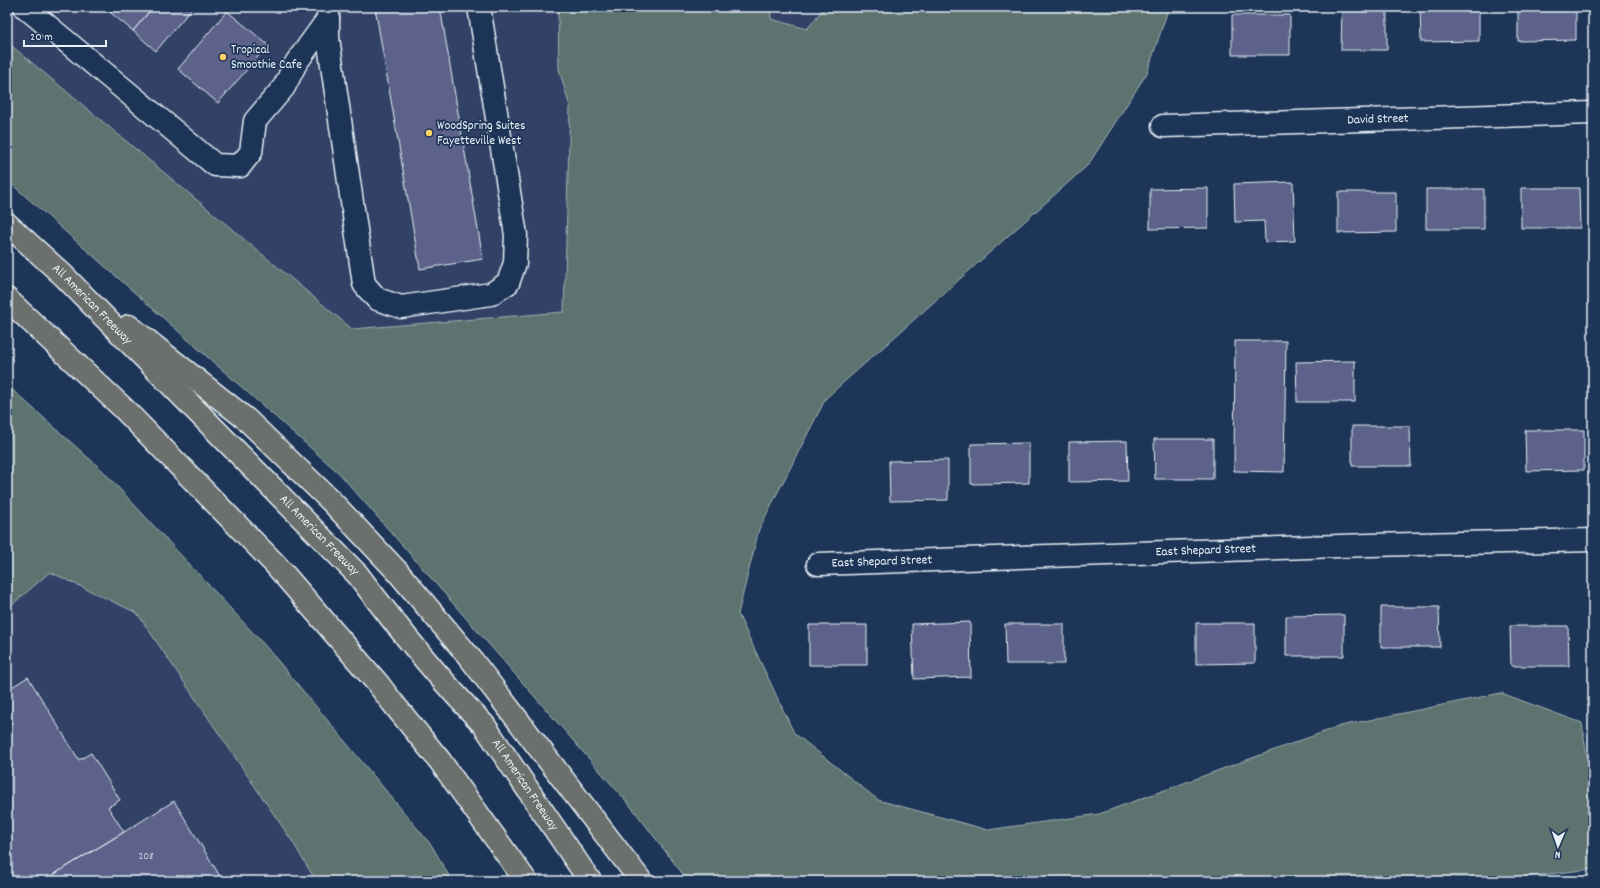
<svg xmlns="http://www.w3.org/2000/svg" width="1600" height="888" font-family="Dekko,sans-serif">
  <rect width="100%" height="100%" fill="#1d3557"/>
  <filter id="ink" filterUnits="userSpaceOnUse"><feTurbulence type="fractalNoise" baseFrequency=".025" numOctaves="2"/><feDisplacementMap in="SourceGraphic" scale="8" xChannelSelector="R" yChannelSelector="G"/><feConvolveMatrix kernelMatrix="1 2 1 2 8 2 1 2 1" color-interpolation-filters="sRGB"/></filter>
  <g filter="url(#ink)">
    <path fill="#304266" d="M7 7H825L807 29 570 107 564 312 352 329 7 42Z
      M7 448 137 613 292 841 316 881H7Z"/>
    <path fill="#5c736f" stroke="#a2b2b4" d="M558 7H770L771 19 807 29 825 7H1169L1147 73 1088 165 826 398 759 529 738 614 794 733 878 800 988 830 1099 814 1340 726 1501 693 1582 723 1588 765 1593 779V869L1514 878 1511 881H688L633 809 339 473 7 180V42L352 329 564 312 570 107 559 69Z
      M7 385 102 470 269 650 432 846 452 881H316L292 841 137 613 50 572 7 609Z"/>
    <path fill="#5b6289" stroke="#e8f1f8" d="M105 7H116L111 13Z
      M116 7H153L133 31 111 13Z
      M153 7H193L156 51 133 31Z
      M375 7H440L483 259 420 269Z
      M1342 7H1387V50H1341Z
      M1420 7H1479V41L1421 42Z
      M1518 7H1576V40L1518 41Z
      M227 11 268 45 218 103 178 69Z
      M1232 15H1290V55H1232Z
      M1293 182 1295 241 1265 242 1264 221 1235 222 1234 184Z
      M1208 188V228L1150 229V189Z
      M1521 188H1579L1580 228H1521Z
      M1426 189H1484V229H1426Z
      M1338 192H1396V232L1338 233Z
      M1235 341H1286L1284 472 1234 471Z
      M1355 361V402H1297L1296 362Z
      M1352 426H1410L1411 466H1352Z
      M1525 430H1584V470L1526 471Z
      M1154 439H1213V479H1155Z
      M1127 441 1128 481 1069 482V442Z
      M1029 443V483L971 484V444Z
      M948 460V500L890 501 889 461Z
      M1381 607H1439L1440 647H1381Z
      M1344 615V656H1286V616Z
      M970 622 971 677 914 679 912 624Z
      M1196 623H1255V663L1196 664Z
      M1005 624H1064V664H1006Z
      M809 625H867V665H809Z
      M1510 626H1568L1569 666H1511Z
      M28 677 79 760 91 753 120 800 108 807 124 832 43 881H7V690Z
      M174 801 223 881H43L124 832Z"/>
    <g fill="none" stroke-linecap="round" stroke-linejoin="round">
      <defs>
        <g id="minor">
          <path d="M25 7 215 165 240 166 251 152 255 121 284 87 296 63 328 19"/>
          <path d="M328 7V38L364 284 377 299 401 307 491 294 508 283 515 263 516 235 479 7"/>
          <path id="s1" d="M1163 126 1593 113"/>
          <path id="s2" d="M818 564 1369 545 1593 540"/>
        </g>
        <g id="highway">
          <path id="s3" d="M7 224 63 275 358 575C397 627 439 679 484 725L590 881"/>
          <path d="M7 299 123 408 275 564 379 685 392 702 440 761 526 881"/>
          <path d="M129 326 246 419 330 500 397 571 471 659 641 881"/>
        </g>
      </defs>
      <use href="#minor" stroke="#e8f1f8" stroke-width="25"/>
      <use href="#highway" stroke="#e8f1f8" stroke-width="25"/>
      <use href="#minor" stroke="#1d3557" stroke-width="22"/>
      <use href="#highway" stroke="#6c706d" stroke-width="22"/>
    </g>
  </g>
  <g fill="#ffd166" stroke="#1d3557" stroke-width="1.5">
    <circle cx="223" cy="57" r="4"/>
    <circle cx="429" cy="133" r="4"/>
  </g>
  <g text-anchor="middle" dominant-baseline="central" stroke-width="3.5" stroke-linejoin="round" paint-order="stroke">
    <g font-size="11" fill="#c5cddc">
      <text x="146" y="857">208</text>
    </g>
    <g font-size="13" fill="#e8f1f8" stroke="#1d3557" text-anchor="start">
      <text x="231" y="50">Tropical<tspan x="231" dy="15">Smoothie Cafe</tspan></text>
      <text x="437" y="126">WoodSpring Suites<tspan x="437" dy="15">Fayetteville West</tspan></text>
    </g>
    <g font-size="13" fill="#e8f1f8" stroke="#1d3557">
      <text stroke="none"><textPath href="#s1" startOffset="215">David Street</textPath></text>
      <text stroke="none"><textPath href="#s3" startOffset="117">All American Freeway</textPath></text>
      <text stroke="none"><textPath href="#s3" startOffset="441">All American Freeway</textPath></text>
      <text stroke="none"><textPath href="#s2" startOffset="388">East Shepard Street</textPath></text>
      <text stroke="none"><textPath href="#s2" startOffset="64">East Shepard Street</textPath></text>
      <text stroke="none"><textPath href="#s3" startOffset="765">All American Freeway</textPath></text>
    </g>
  </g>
  <rect width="1600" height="888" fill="none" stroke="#1d3557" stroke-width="24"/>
  <rect x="12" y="12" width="1576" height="864" fill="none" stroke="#e8f1f8" stroke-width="1.5" filter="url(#ink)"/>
  <g transform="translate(1558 846) rotate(182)" stroke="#1d3557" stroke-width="3" paint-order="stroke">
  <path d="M0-3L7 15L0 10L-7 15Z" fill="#e8f1f8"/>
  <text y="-6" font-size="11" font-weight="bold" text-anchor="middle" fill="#e8f1f8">N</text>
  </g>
  <path d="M24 40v6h82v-6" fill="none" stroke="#e8f1f8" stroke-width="2"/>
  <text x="30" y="40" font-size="12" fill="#e8f1f8" stroke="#1d3557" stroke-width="3" paint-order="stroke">20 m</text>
</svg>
